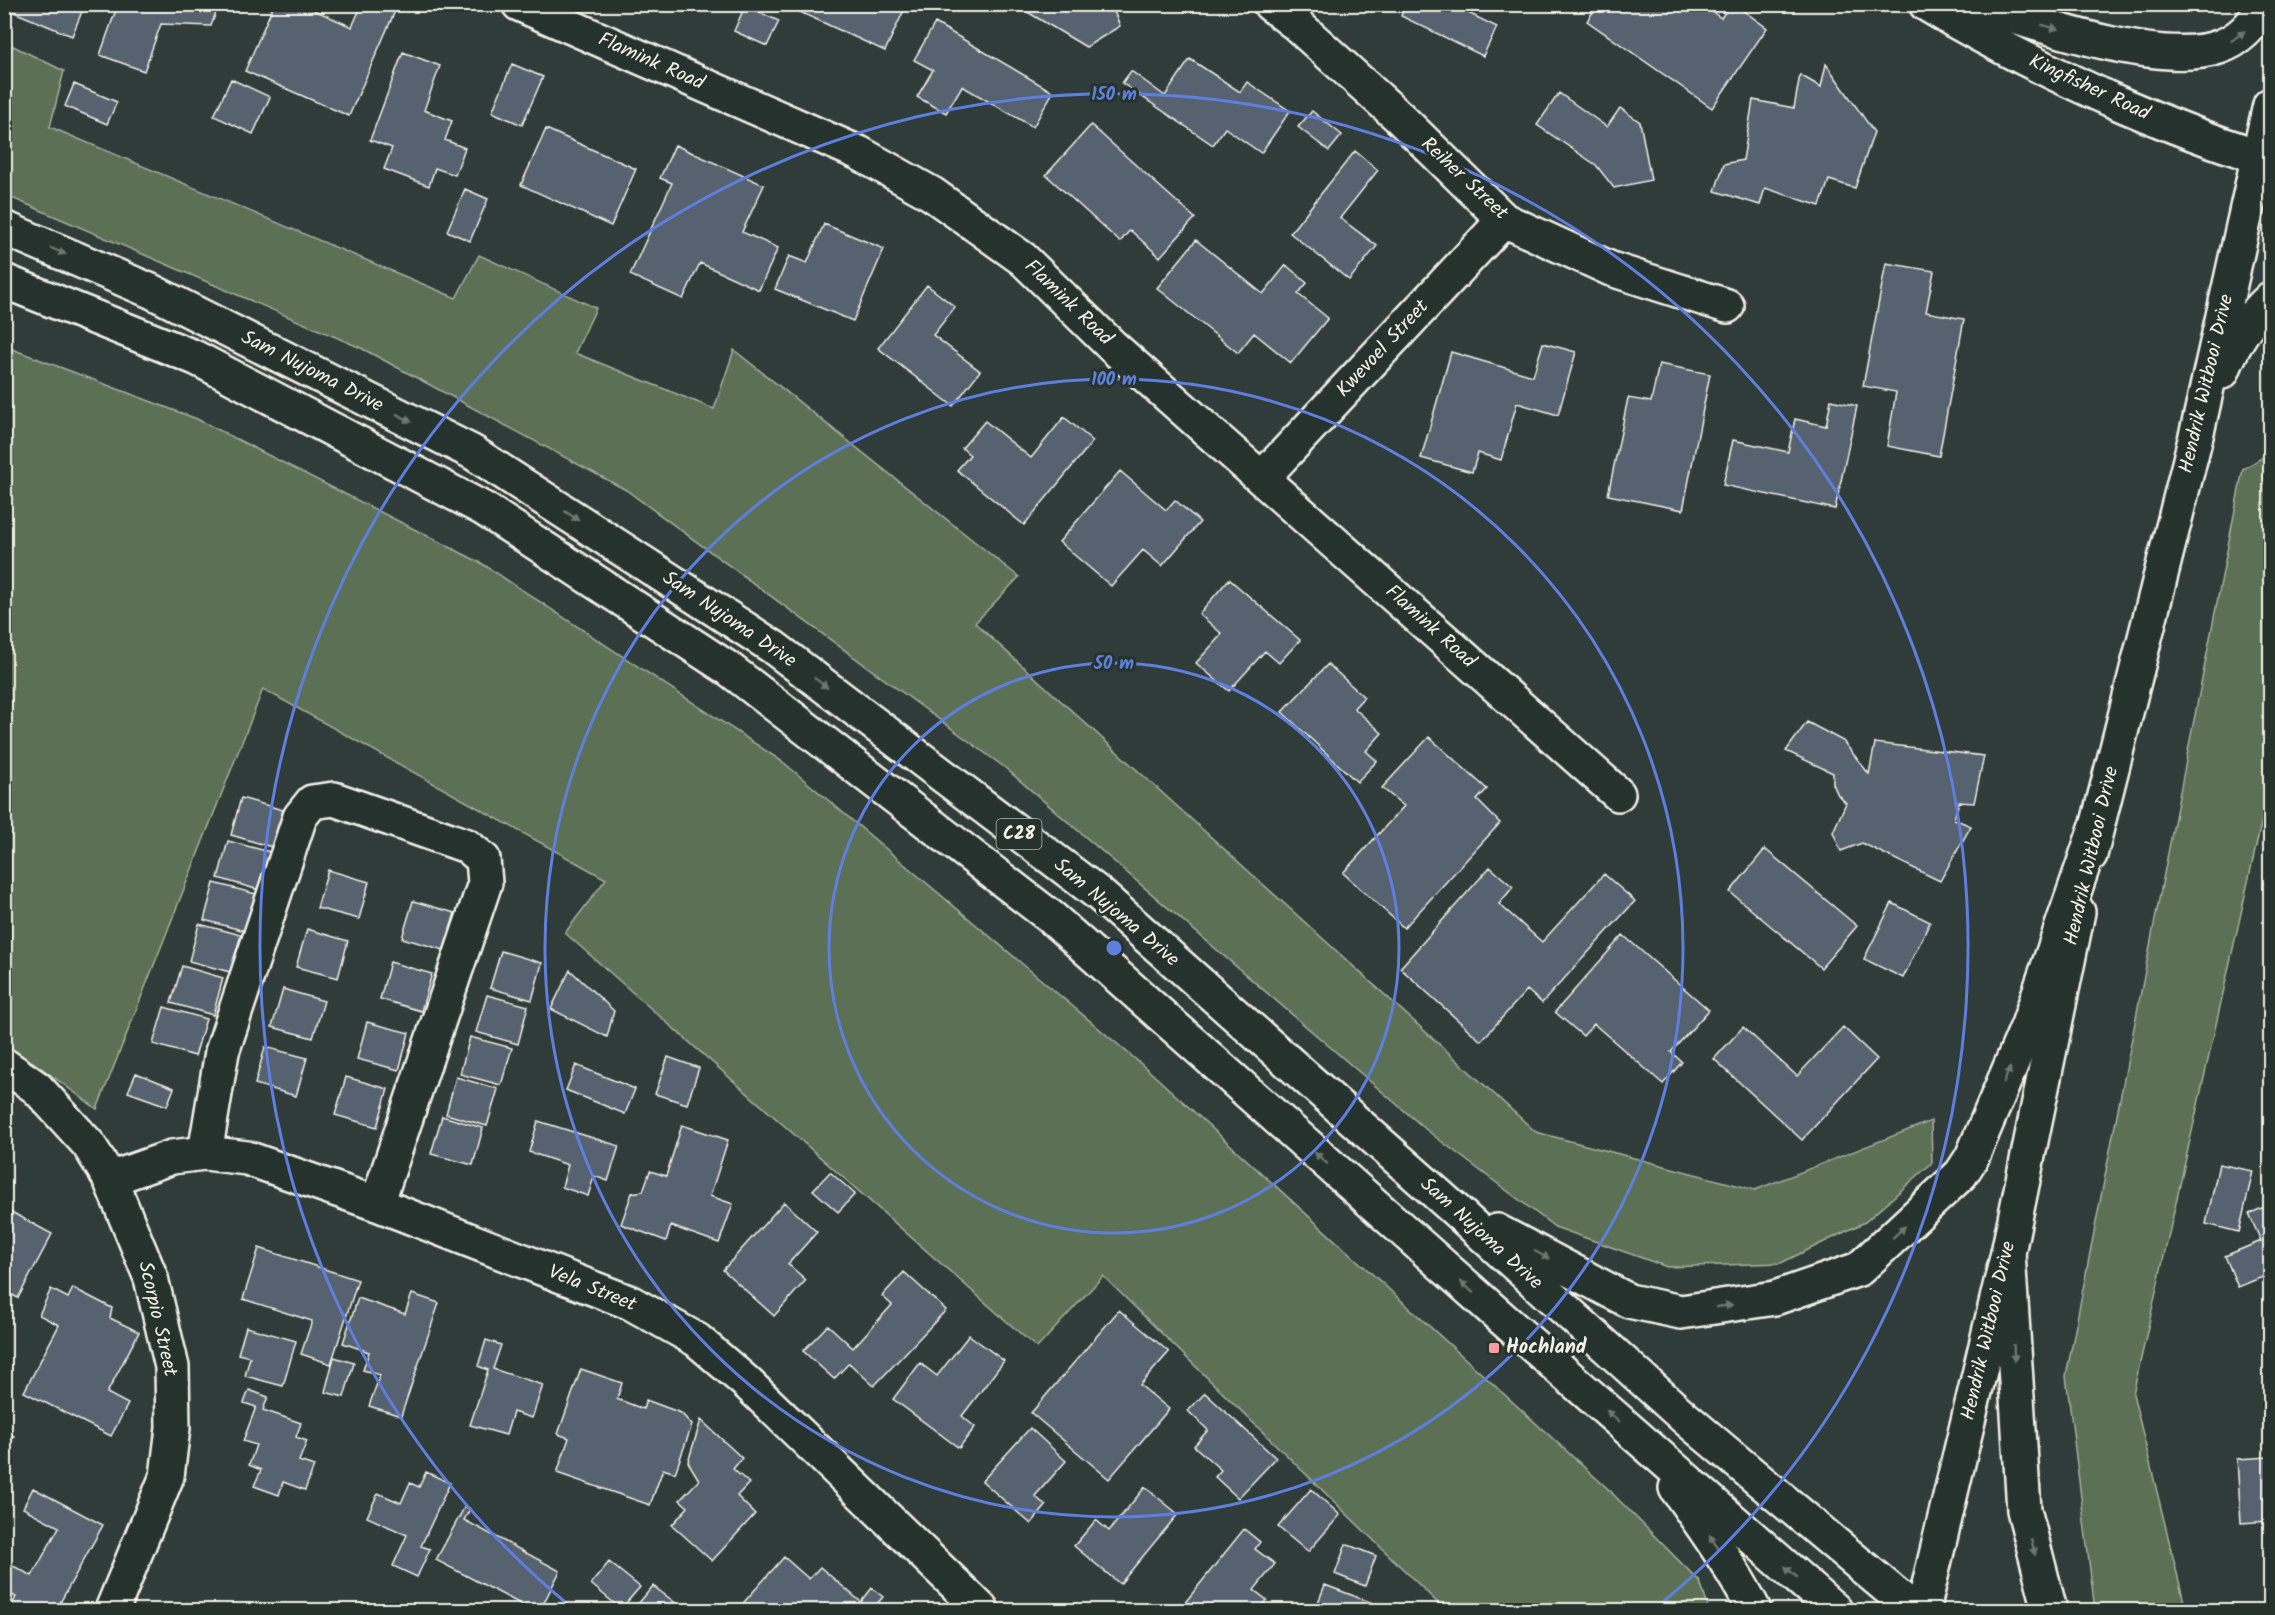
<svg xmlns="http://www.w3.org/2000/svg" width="2275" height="1615" font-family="Kalam,sans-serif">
  <rect width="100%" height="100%" fill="#303c3a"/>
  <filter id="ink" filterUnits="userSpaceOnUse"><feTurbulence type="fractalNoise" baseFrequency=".0167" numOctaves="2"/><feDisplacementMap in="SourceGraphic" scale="12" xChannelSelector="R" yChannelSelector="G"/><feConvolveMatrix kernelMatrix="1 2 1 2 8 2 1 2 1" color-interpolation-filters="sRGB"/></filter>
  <g filter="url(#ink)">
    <path fill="#5b7054" stroke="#a8b09e" stroke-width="1.5" d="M5 42 64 71 50 127 456 298 479 255 596 308 575 353 714 409 734 350 1019 577 975 623 1536 1132 1755 1190 1931 1121 1932 1163 1865 1222 1781 1263 1667 1267 1555 1227 1429 1132 1004 767 626 490 361 348 5 195Z
      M4 346 197 419 481 563 783 762 1147 1069 1606 1487 1700 1582 1709 1610H1445L1103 1276 1037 1348 565 933 606 879 263 689 97 1109 33 1062 5 1050Z
      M2270 453V784L2133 1394 2186 1610H2095L2066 1376 2243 469Z"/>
    <path fill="#57626f" stroke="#f4f1e8" stroke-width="1.5" d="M4 4H85L72 36 4 8Z
      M118 4H219L211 26 161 24 144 71 100 55Z
      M274 4H301L352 27 362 4H381L395 11 349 116 245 71Z
      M801 4H892L904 10 885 51 798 11Z
      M1014 4H1111L1120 26 1086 47Z
      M1406 4H1458L1456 7 1497 27 1483 56 1401 16Z
      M1598 4H1701L1721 18 1731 4H1734L1767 28 1712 108 1587 21Z
      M745 6 779 21 767 46 734 31Z
      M935 23 1053 92 1033 127 962 86 946 113 917 97 933 70 914 60Z
      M403 52 440 66 424 110 452 121 445 140 465 148 455 175 435 168 429 186 384 169 392 148 370 140Z
      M1190 59 1240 92 1247 82 1290 111 1261 153 1225 128 1213 145 1122 83 1131 71 1165 96Z
      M512 64 543 77 522 125 492 112Z
      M1826 64 1874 132 1855 188 1829 180 1820 206 1765 188 1760 205 1715 191 1724 164 1743 160 1753 100 1794 108 1800 75 1821 87Z
      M231 79 270 97 253 134 214 116Z
      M74 84 117 102 107 124 65 106Z
      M1559 93 1607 127 1620 108 1640 122 1651 180 1614 188 1596 165 1537 125Z
      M1312 111 1342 135 1329 151 1298 127Z
      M1091 125 1195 218 1160 257 1130 230 1120 242 1046 175Z
      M546 129 636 169 611 226 521 185Z
      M675 145 764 185 742 232 778 248 759 290 700 263 683 299 630 275 672 183 660 178Z
      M1355 151 1378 170 1340 218 1377 246 1349 280 1290 233Z
      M465 189 488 199 470 241 447 231Z
      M824 224 884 249 853 321 775 289 789 256 807 263Z
      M1196 240 1263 294 1286 265 1307 283 1298 294 1328 318 1291 363 1254 333 1238 353 1157 288Z
      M1886 263 1934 271 1926 312 1964 319 1939 456 1887 446 1896 392 1863 386Z
      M927 285 955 307 933 335 980 371 953 406 878 348Z
      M1543 343 1576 352 1558 415 1517 403 1501 460 1478 453 1472 472 1421 458 1451 352 1533 376Z
      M1659 364 1710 374 1683 510 1608 495 1628 398 1651 402Z
      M1831 400 1857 406 1835 509 1723 485 1733 440 1788 452 1795 419 1826 426Z
      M1064 417 1093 441 1024 525 957 470 970 455 962 448 985 421 1031 458Z
      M1120 471 1166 510 1175 500 1200 522 1162 566 1143 550 1111 586 1059 542Z
      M1229 579 1300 640 1279 663 1265 651 1229 691 1196 663 1222 634 1199 614Z
      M1328 664 1364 697 1354 708 1382 733 1366 751 1377 761 1357 782 1282 712Z
      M1807 722 1843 741 1869 774 1875 743 1984 756 1974 803 1959 802 1954 819 1971 826 1940 881 1862 843 1841 851 1833 832 1846 803 1838 795 1833 784V773L1786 751Z
      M1429 737 1487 789 1477 800 1500 823 1404 928 1343 873 1404 806 1382 788Z
      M241 798 283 810 272 847 231 835Z
      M228 841 270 852 259 890 218 878Z
      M1765 849 1857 926 1821 968 1730 892Z
      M1490 867 1513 887 1499 904 1542 942 1604 874 1635 901 1542 1003 1527 990 1481 1041 1400 968Z
      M328 870 369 882 359 919 317 908Z
      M214 883 256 894 245 931 204 920Z
      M413 901 455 913 444 950 402 938Z
      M1892 903 1930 922 1903 978 1864 959Z
      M199 924 241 935 230 972 189 961Z
      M307 929 348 941 338 978 296 967Z
      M1623 935 1709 1010 1671 1052 1682 1062 1663 1084 1594 1024 1583 1036 1555 1012Z
      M501 951 542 963 532 1000 490 988Z
      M390 962 432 974 421 1011 380 999Z
      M182 966 223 978 213 1015 171 1003Z
      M570 970 614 1011 607 1037 551 1009Z
      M283 989 324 1001 313 1038 272 1027Z
      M487 995 528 1006 518 1044 476 1032Z
      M164 1007 206 1019 195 1056 153 1044Z
      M367 1022 409 1033 399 1070 357 1059Z
      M1743 1027 1797 1076 1843 1027 1877 1059 1802 1140 1714 1059Z
      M470 1037 512 1048 501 1085 460 1074Z
      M265 1047 307 1058 296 1096 255 1084Z
      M668 1057 699 1068 687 1104 655 1094Z
      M576 1065 635 1089 625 1114 566 1090Z
      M136 1073 174 1088 167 1106 128 1092Z
      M346 1077 388 1089 377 1127 335 1115Z
      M456 1077 498 1089 487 1126 446 1114Z
      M442 1116 483 1128 473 1165 431 1154Z
      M538 1121 619 1146 608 1181 594 1176 588 1196 562 1187 568 1165 529 1152Z
      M682 1125 728 1140 710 1196 733 1204 719 1243 671 1226 666 1241 621 1224 632 1193 643 1191 650 1171 666 1176Z
      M2219 1164 2253 1171 2239 1232 2206 1224Z
      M830 1172 855 1194 838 1212 813 1190Z
      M784 1202 817 1232 788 1264 806 1280 774 1316 723 1270Z
      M2270 1204V1274L2238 1287 2225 1256 2261 1241 2249 1214Z
      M4 1208 52 1234 18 1298 4 1291Z
      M259 1248 358 1280 331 1364 301 1354 312 1321 243 1299Z
      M904 1272 946 1310 874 1386 849 1363 834 1379 803 1351 828 1325 853 1348 892 1305 882 1296Z
      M73 1288 112 1308 110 1318 139 1332 107 1393 128 1404 111 1436 24 1392 59 1325 39 1315 51 1289 68 1298Z
      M412 1294 439 1303 401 1416 369 1406 380 1375 363 1370 369 1352 343 1343 358 1298 405 1314Z
      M1119 1310 1169 1352 1140 1385 1169 1409 1109 1479 1031 1413Z
      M246 1327 296 1341 283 1386 245 1376 250 1357 238 1354Z
      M969 1335 1004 1361 962 1416 975 1427 959 1448 893 1399 920 1363 937 1376Z
      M486 1340 501 1345 493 1369 543 1385 532 1418 513 1412 506 1435 470 1425 488 1370 478 1366Z
      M334 1357 354 1363 344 1397 325 1392Z
      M581 1369 622 1383 617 1399 643 1409 646 1400 681 1413 692 1425 675 1473 663 1469 650 1505 557 1473 569 1438 558 1434Z
      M2269 1388H2270V1426L2264 1425Z
      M249 1390 268 1397 263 1410 301 1423 296 1437 307 1441 299 1461 314 1466 305 1490 283 1482 279 1495 254 1486 261 1470 249 1465 256 1445 243 1441 256 1407 244 1403Z
      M1205 1393 1276 1458 1238 1498 1215 1477 1221 1470 1194 1446 1208 1430 1188 1411Z
      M701 1420 742 1458 733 1469 749 1483 737 1496 755 1514 712 1561 672 1525 688 1507 680 1500 699 1480 688 1462Z
      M1030 1428 1066 1461 1035 1496 1046 1506 1031 1524 982 1481Z
      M4 1431 14 1436 4 1454Z
      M2270 1457V1521L2241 1523 2237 1459Z
      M426 1472 450 1483 421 1546 430 1549 417 1577 393 1566 407 1535 367 1517 378 1493 401 1503 410 1483 419 1487Z
      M1145 1487 1178 1514 1120 1584 1074 1546 1096 1520 1109 1531Z
      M33 1488 103 1525 56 1610H13L10 1608 16 1597 4 1591V1561L32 1576 59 1527 23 1508Z
      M1311 1489 1340 1515 1308 1552 1278 1527Z
      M465 1506 470 1509 464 1520 560 1571 540 1610H532L436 1560Z
      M1244 1529 1260 1542 1255 1549 1275 1564 1254 1590 1267 1600 1258 1610H1179Z
      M1346 1544 1376 1556 1365 1586 1335 1574Z
      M784 1557 809 1579 820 1567 861 1602 872 1588 883 1597 871 1610H737Z
      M609 1562 640 1587 621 1609 591 1584Z
      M1325 1585 1383 1607 1382 1610H1315Z
      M653 1586 685 1610H633Z"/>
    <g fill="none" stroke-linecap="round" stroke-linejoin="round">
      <defs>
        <path id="minor" d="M519 4 859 153 932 194 1023 259 1112 346 1618 794
          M1270 4 1295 23 1399 117 1504 220 1611 269 1727 306
          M1926 4C1990 43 2057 76 2125 106 2172 126 2221 146 2270 159
          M1263 477 1504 220
          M4 1065 37 1088 89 1145 110 1179 151 1278 172 1367 173 1428 167 1476 112 1610
          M205 1153 222 1052 300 817 312 802 334 799 467 846 483 859 485 883 377 1204
          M110 1179 172 1157 205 1153 247 1158 377 1204 631 1303 697 1340 746 1382 982 1610"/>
        <path id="major" d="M1974 4C2034 23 2160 68 2219 47 2240 40 2255 23 2265 4
          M2222 372C2233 345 2249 318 2270 299
          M2090 855 2198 428 2270 105
          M1923 1610 2008 1253 2078 912"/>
        <path id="highway" d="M4 228 151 291 472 452 773 647 1099 894 1453 1208 1684 1417 1914 1610
          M4 281 196 358 484 509 729 669 1052 918 1504 1320 1835 1610
          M1497 1231 1629 1301 1681 1312 1775 1298 1859 1269 1961 1174 1972 1157 2028 1025 2096 828
          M2008 1253 2024 1510 2050 1610
          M1676 1488C1704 1528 1732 1567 1754 1610"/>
      </defs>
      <use href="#minor" stroke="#f4f1e8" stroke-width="38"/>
      <use href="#major" stroke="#f4f1e8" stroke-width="38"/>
      <use href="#highway" stroke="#f4f1e8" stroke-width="38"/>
      <use href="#minor" stroke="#26332d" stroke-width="33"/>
      <use href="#major" stroke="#26332d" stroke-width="33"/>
      <use href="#highway" stroke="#26332d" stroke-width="33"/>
    </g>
    <defs><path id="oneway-solid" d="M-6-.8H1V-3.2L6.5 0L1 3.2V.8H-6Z" transform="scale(1.5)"/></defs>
    <g fill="#6e766e">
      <use href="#oneway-solid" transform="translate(2050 27) rotate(15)"/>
      <use href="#oneway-solid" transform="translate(2238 36) rotate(-37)"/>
      <use href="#oneway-solid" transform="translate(58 251) rotate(23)"/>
      <use href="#oneway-solid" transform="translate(404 418) rotate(27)"/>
      <use href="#oneway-solid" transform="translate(572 516) rotate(33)"/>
      <use href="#oneway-solid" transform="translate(821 683) rotate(37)"/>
      <use href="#oneway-solid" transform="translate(2007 1075) rotate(-67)"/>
      <use href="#oneway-solid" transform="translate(1321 1158) rotate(-138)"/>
      <use href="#oneway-solid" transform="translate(1899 1232) rotate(-43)"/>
      <use href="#oneway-solid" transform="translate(1542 1255) rotate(28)"/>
      <use href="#oneway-solid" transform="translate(1467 1287) rotate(-138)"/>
      <use href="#oneway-solid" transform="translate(1724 1306) rotate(-8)"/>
      <use href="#oneway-solid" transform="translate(2014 1353) rotate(87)"/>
      <use href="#oneway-solid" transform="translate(1613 1416) rotate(-139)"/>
      <use href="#oneway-solid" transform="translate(1714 1542) rotate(-123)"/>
      <use href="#oneway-solid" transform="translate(2033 1547) rotate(76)"/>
      <use href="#oneway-solid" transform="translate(1791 1572) rotate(-139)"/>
    </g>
  </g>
  <g fill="none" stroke="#5e7fdd" stroke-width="3">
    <circle cx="1114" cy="948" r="285"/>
    <circle cx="1114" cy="948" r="569"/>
    <path d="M571 1607A854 854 0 1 1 1657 1607"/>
  </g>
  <rect fill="#ff9aa2" stroke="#26332d" stroke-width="2" x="1488" y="1342" width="12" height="12" rx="3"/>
  <g text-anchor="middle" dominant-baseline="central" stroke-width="6" stroke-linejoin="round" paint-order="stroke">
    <rect fill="#26332d" stroke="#b6b8b0" stroke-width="1.5" x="996.5" y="819" width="45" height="30" rx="4.5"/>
    <g font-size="18" font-weight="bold" fill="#f4f1e8">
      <text x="1019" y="834">C28</text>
    </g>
    <g font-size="20" fill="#f4f1e8" stroke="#26332d">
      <text transform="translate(651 62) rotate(24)">Flamink Road</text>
      <text transform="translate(2089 88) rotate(25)">Kingfisher Road</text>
      <text transform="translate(1464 179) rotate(43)">Reiher Street</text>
      <text transform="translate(1068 303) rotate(44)">Flamink Road</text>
      <text transform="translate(1383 349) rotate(-47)">Kwevoel Street</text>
      <text transform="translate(312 372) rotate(27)">Sam Nujoma Drive</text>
      <text transform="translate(2207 384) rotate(-77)">Hendrik Witbooi Drive</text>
      <text transform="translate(729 620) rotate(34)">Sam Nujoma Drive</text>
      <text transform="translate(1430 627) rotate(42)">Flamink Road</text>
      <text transform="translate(2092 856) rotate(-77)">Hendrik Witbooi Drive</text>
      <text transform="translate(1116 913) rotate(40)">Sam Nujoma Drive</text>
      <text transform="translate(1481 1234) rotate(42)">Sam Nujoma Drive</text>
      <text transform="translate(592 1289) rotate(22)">Vela Street</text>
      <text transform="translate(157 1319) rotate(77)">Scorpio Street</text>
      <text transform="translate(1989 1331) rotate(-77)">Hendrik Witbooi Drive</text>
    </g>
    <g font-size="20" font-weight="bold" fill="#f4f1e8" stroke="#26332d" text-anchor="start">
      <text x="1506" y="1348">Hochland</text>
    </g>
  </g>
  <circle cx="1114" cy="948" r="9" fill="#5e7fdd" stroke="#26332d" stroke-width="3"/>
  <g font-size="18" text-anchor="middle" font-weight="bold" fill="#5e7fdd" stroke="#26332d" stroke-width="6" stroke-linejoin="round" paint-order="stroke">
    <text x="1114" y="100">150 m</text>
    <text x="1114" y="385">100 m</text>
    <text x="1114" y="669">50 m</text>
  </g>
  <rect width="2275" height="1615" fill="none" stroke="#26332d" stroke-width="24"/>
  <rect x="12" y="12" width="2251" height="1591" fill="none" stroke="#f4f1e8" stroke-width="2" filter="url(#ink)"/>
</svg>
